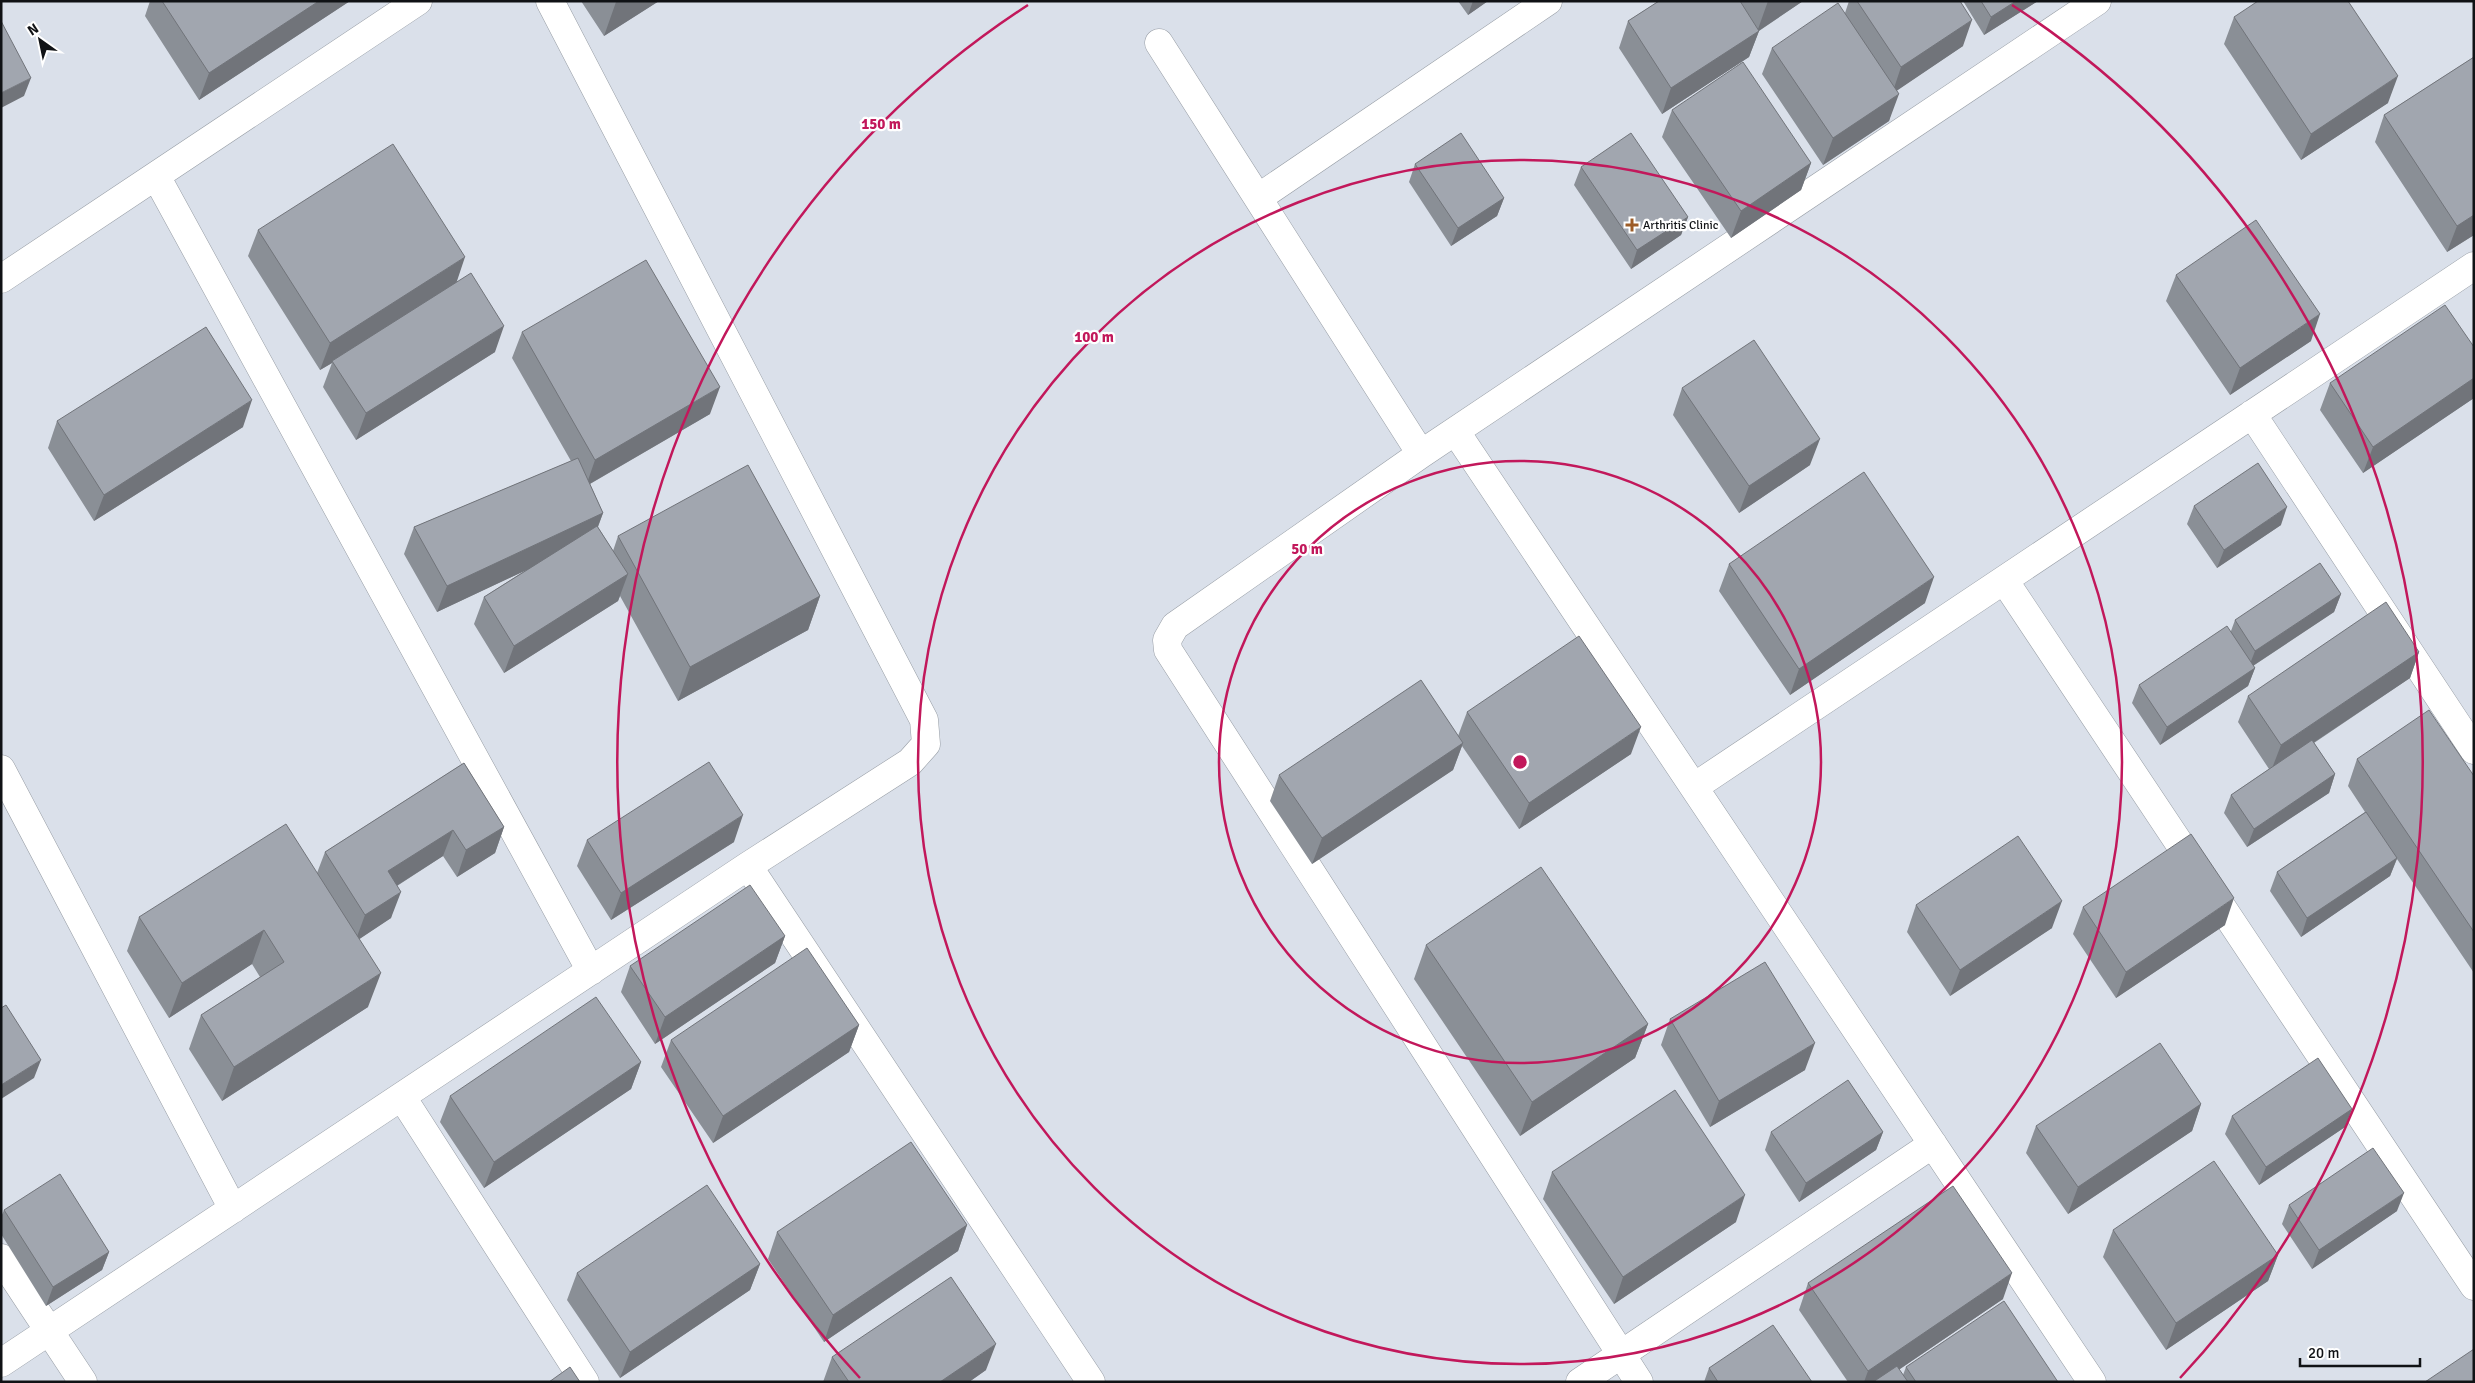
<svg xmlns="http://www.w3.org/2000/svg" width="2475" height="1383" font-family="Signika,sans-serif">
  <rect width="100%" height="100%" fill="#dae0ea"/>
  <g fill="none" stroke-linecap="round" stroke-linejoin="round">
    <defs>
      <path id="minor" d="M1159 43 1421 454
        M156 176 591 971
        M1258 198 1548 1
        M1 279 418 1
        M2252 414 2474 750
        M1456 432 2092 1382
        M2004 580 2474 1286
        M1 769 233 1209
        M1694 787 2474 266
        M748 866 1091 1382
        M402 1097 585 1382
        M1 1258 83 1382
        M1 1363 748 866 910 762 926 744 924 720 550 1
        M1580 1382 1933 1144
        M1639 1382 1168 650 1167 640 1175 626 1421 454 2097 1"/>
    </defs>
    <use href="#minor" stroke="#979da5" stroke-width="29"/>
    <use href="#minor" stroke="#fff" stroke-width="28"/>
  </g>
  <path fill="#8a8f96" d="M150 1H350L199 100 145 16Z
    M581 1H659L604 36Z
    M1458 1H1488L1468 15Z
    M1659 1H1803L1759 31 1749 57 1662 114 1619 48 1628 21Z
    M1849 1H1960L1963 46 1897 90 1889 121 1823 165 1762 74 1772 48 1845 13Z
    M1963 1H2038L1984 35Z
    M2234 17 2388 103 2301 160 2224 44Z
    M2474 57V235L2447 252 2375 142 2384 115Z
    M1672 110 1811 163 1801 190 1731 238 1662 137Z
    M1415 164 1504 198 1497 216 1451 246 1409 182Z
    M1581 167 1688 217 1681 235 1631 269 1574 185Z
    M258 230 456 282 495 352 356 440 323 387 332 363 320 370 248 256Z
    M2176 275 2311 341 2230 395 2166 301Z
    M522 332 710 414 590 484 603 513 598 527 613 551 618 536 820 596 808 630 678 701 620 596 618 601 504 673 474 624 484 597 526 570 437 612 404 554 414 527 571 461 512 358Z
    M2474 378V398L2363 473 2320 410 2330 383Z
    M1682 388 1810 465 1739 513 1673 415Z
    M57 421 243 427 94 521 48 448Z
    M2194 506 2281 525 2217 568 2187 524Z
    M1729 564 1925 603 1790 695 1719 591Z
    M2341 594 2334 612 2253 666 2255 668 2248 686 2160 745 2132 703 2139 685 2231 631 2235 620Z
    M2419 652 2410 678 2314 743 2335 774 2329 793 2247 847 2224 813 2231 795 2269 769 2238 722 2248 696Z
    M1467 712 1631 754 1519 829 1462 746 1453 770 1312 864 1270 801 1279 775 1458 736Z
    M2357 759 2474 776V973L2397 859 2390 876 2301 937 2270 891 2277 872 2365 812 2348 786Z
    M464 763 504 827 495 853 457 877 443 856 397 886 391 918 359 939 368 1007 222 1101 189 1049 201 1015 260 977 252 964 169 1018 127 951 139 917 317 873 325 852Z
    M587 840 734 842 611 920 577 866Z
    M1916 905 2052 928 1950 996 1907 932Z
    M2083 907 2225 925 2116 998 2073 934Z
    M785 936 775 963 655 1044 621 992 630 966Z
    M1426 945 1648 1024 1635 1058 1520 1136 1414 979Z
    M1670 1019 1805 1070 1710 1127 1661 1045Z
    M859 1025 849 1052 713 1143 661 1067 671 1040Z
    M641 1062 631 1089 484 1188 440 1122 450 1096Z
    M2201 1104 2192 1131 2068 1214 2026 1153 2036 1126Z
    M2352 1109 2345 1127 2259 1185 2225 1134 2232 1116Z
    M1771 1132H1883L1876 1150 1799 1202 1765 1150Z
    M1552 1172 1736 1222 1614 1304 1543 1199Z
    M2289 1205 2397 1211 2312 1269 2282 1224Z
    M4 1210 109 1252 102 1270 46 1306 1 1234V1217Z
    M967 1225 958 1251 824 1342 768 1259 777 1232Z
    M2113 1230 2278 1255 2268 1281 2166 1350 2103 1257Z
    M760 1264 750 1290 620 1378 567 1300 577 1273Z
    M1808 1283 2003 1299 1899 1369 1903 1375 1906 1367 2058 1382H1848L1799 1310Z
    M832 1357 986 1370 969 1382H823Z
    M1709 1368 1812 1382H1704Z"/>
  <path fill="#71747a" d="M319 1H350L199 100 209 73Z
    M618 1H659L604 36 616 2Z
    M1473 1H1488L1468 15Z
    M1768 1H1803L1757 32Z
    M2016 1H2038L1984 35 1991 17Z
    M1972 20 1963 46 1892 94 1901 67Z
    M1759 31 1749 57 1662 114 1671 88Z
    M2398 76 2388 103 2301 160 2311 134Z
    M31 78 24 96 1 108V93Z
    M1899 94 1889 121 1823 165 1833 138Z
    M1811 163 1801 190 1731 238 1741 211Z
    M1504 198 1497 216 1451 246 1458 228Z
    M2474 215V235L2447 252 2457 226Z
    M1688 217 1681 235 1631 269 1637 250Z
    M465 257 456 284 332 361V363L320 370 330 343Z
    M2320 314 2311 341 2230 395 2240 368Z
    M504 326 495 352 356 440 366 413Z
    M2474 378V398L2363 473 2373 447Z
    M720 387 710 414 586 486 595 460Z
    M252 400 243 427 94 521 104 495Z
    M1820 439 1810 465 1739 513 1749 486Z
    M2287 507 2281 525 2217 568 2224 550Z
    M603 513 593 539 437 612 447 586Z
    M628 574 618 601 504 673 514 646Z
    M1934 577 1925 603 1790 695 1799 669Z
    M2341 594 2334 612 2248 669 2255 651Z
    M820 596 808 630 678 701 690 667Z
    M2419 652 2410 678 2271 771 2281 745Z
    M2255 668 2248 686 2160 745 2167 727Z
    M1641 727 1631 754 1519 829 1529 803Z
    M1463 743 1453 770 1312 864 1322 838Z
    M2335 774 2329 793 2247 847 2254 829Z
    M743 815 734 842 611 920 621 893Z
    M504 827 495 853 457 877 466 850Z
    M453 830 443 856 379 897 388 871Z
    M2397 858 2390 876 2301 937 2307 918Z
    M401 892 391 918 355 942 365 915Z
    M2234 898 2225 925 2116 998 2126 972Z
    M2062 901 2052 928 1950 996 1960 970Z
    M264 930 252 964 169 1018 182 983Z
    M785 936 775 963 655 1044 665 1017Z
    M381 973 368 1007 222 1101 234 1067Z
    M1648 1024 1635 1058 1520 1136 1532 1102Z
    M859 1025 849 1052 713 1143 723 1116Z
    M1815 1043 1805 1070 1710 1127 1719 1101Z
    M41 1060 34 1078 1 1099V1085Z
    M641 1062 631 1089 484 1188 494 1162Z
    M2201 1104 2192 1131 2068 1214 2078 1187Z
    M2352 1109 2345 1127 2259 1185 2266 1167Z
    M1883 1132 1876 1150 1799 1202 1806 1183Z
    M2404 1193 2397 1211 2312 1269 2319 1250Z
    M1745 1195 1736 1222 1614 1304 1623 1277Z
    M967 1225 958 1251 824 1342 833 1315Z
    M109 1252 102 1270 46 1306 53 1287Z
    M2278 1255 2268 1281 2166 1350 2176 1323Z
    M760 1264 750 1290 620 1378 630 1352Z
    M2012 1273 2003 1299 1881 1382H1864L1868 1371Z
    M996 1344 986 1370 969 1382H940Z"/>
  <path fill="#a1a6af" stroke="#71747a" d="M162 1H319L209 73Z
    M1659 1H1740L1759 31 1671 88 1628 21Z
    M1857 1H1960L1972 20 1901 67Z
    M1981 1H2016L1991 17Z
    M2258 1H2348L2398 76 2311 134 2234 17Z
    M1838 3 1899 94 1833 138 1772 48Z
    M1 21 31 78 1 93Z
    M2474 57V215L2457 226 2384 115Z
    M1743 62 1811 163 1741 211 1672 110Z
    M1461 133 1504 198 1458 228 1415 164Z
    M1631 133 1688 217 1637 250 1581 167Z
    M393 144 465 257 330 343 258 230Z
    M2256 220 2320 314 2240 368 2176 275Z
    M646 260 720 387 595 460 522 332Z
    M471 273 504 326 366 413 332 361Z
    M2445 305 2474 347V378L2373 447 2330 383Z
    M206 327 252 400 104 495 57 421Z
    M1754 340 1820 439 1749 486 1682 388Z
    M578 458 603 513 447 586 414 527Z
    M2258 463 2287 507 2224 550 2194 506Z
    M748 465 820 596 690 667 618 536Z
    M1864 472 1934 577 1799 669 1729 564Z
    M597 526 628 574 514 646 484 597Z
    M2320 563 2341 594 2255 651 2235 620Z
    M2386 602 2419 652 2281 745 2248 696Z
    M2227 626 2255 668 2167 727 2139 685Z
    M1579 636 1641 727 1529 803 1467 712Z
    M1421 680 1463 743 1322 838 1279 775Z
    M2429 710 2474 776V932L2357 759Z
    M2312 740 2335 774 2254 829 2231 795Z
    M709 762 743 815 621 893 587 840Z
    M464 763 504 827 466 850 453 830 388 871 401 892 365 915 325 852Z
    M2366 812 2397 858 2307 918 2277 872Z
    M286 824 381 973 234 1067 201 1015 284 962 264 930 182 983 139 917Z
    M2191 834 2234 898 2126 972 2083 907Z
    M2018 836 2062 901 1960 970 1916 905Z
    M1541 867 1648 1024 1532 1102 1426 945Z
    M750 885 785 936 665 1017 630 966Z
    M807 948 859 1025 723 1116 671 1040Z
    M1765 962 1815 1043 1719 1101 1670 1019Z
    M596 997 641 1062 494 1162 450 1096Z
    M6 1005 41 1060 1 1085V1008Z
    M2160 1043 2201 1104 2078 1187 2036 1126Z
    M2318 1058 2352 1109 2266 1167 2232 1116Z
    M1848 1080 1883 1132 1806 1183 1771 1132Z
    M1675 1090 1745 1195 1623 1277 1552 1172Z
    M911 1142 967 1225 833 1315 777 1232Z
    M2373 1148 2404 1193 2319 1250 2289 1205Z
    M2214 1161 2278 1255 2176 1323 2113 1230Z
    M60 1174 109 1252 53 1287 4 1210Z
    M707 1185 760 1264 630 1352 577 1273Z
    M1953 1186 2012 1273 1868 1371 1808 1283Z
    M951 1277 996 1344 940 1382H849L832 1357Z
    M2004 1301 2058 1382H1916L1906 1367Z
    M1773 1325 1812 1382H1718L1709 1368Z
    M2474 1349V1382H2425Z
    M1897 1366 1908 1382H1873Z
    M570 1367 580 1382H549Z"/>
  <g fill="none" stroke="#c2185b" stroke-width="2.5">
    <circle cx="1520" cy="762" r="301"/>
    <circle cx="1520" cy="762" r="602"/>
    <path d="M860 1378A903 903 0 0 1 1028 5M2012 5A903 903 0 0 1 2180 1378"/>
  </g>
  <path fill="#9d5c27" stroke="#fff" stroke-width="2" d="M1629.5 217.5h5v5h5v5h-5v5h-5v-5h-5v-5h5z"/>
  <g text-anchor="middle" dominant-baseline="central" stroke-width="4.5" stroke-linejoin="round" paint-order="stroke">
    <g font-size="12" fill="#101215" stroke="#fff" text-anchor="start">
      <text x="1643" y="225">Arthritis Clinic</text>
    </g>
  </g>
  <circle cx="1520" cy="762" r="8" fill="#c2185b" stroke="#fff" stroke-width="2.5"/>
  <g font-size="15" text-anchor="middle" font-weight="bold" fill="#c2185b" stroke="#fff" stroke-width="4.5" stroke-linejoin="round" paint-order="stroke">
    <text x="881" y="129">150 m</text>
    <text x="1094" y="342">100 m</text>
    <text x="1307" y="554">50 m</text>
  </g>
  <rect width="2475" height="1383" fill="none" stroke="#101215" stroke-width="5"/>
  <g transform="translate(40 40) rotate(327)" stroke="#ffffff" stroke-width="4" paint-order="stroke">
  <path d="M0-4L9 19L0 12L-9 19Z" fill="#101215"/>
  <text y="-8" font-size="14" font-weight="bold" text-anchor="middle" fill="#101215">N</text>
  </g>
  <path d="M2300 1358v8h120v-8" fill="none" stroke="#101215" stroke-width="2.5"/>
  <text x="2308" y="1358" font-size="15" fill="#101215" stroke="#ffffff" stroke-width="4" paint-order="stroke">20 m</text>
</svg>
